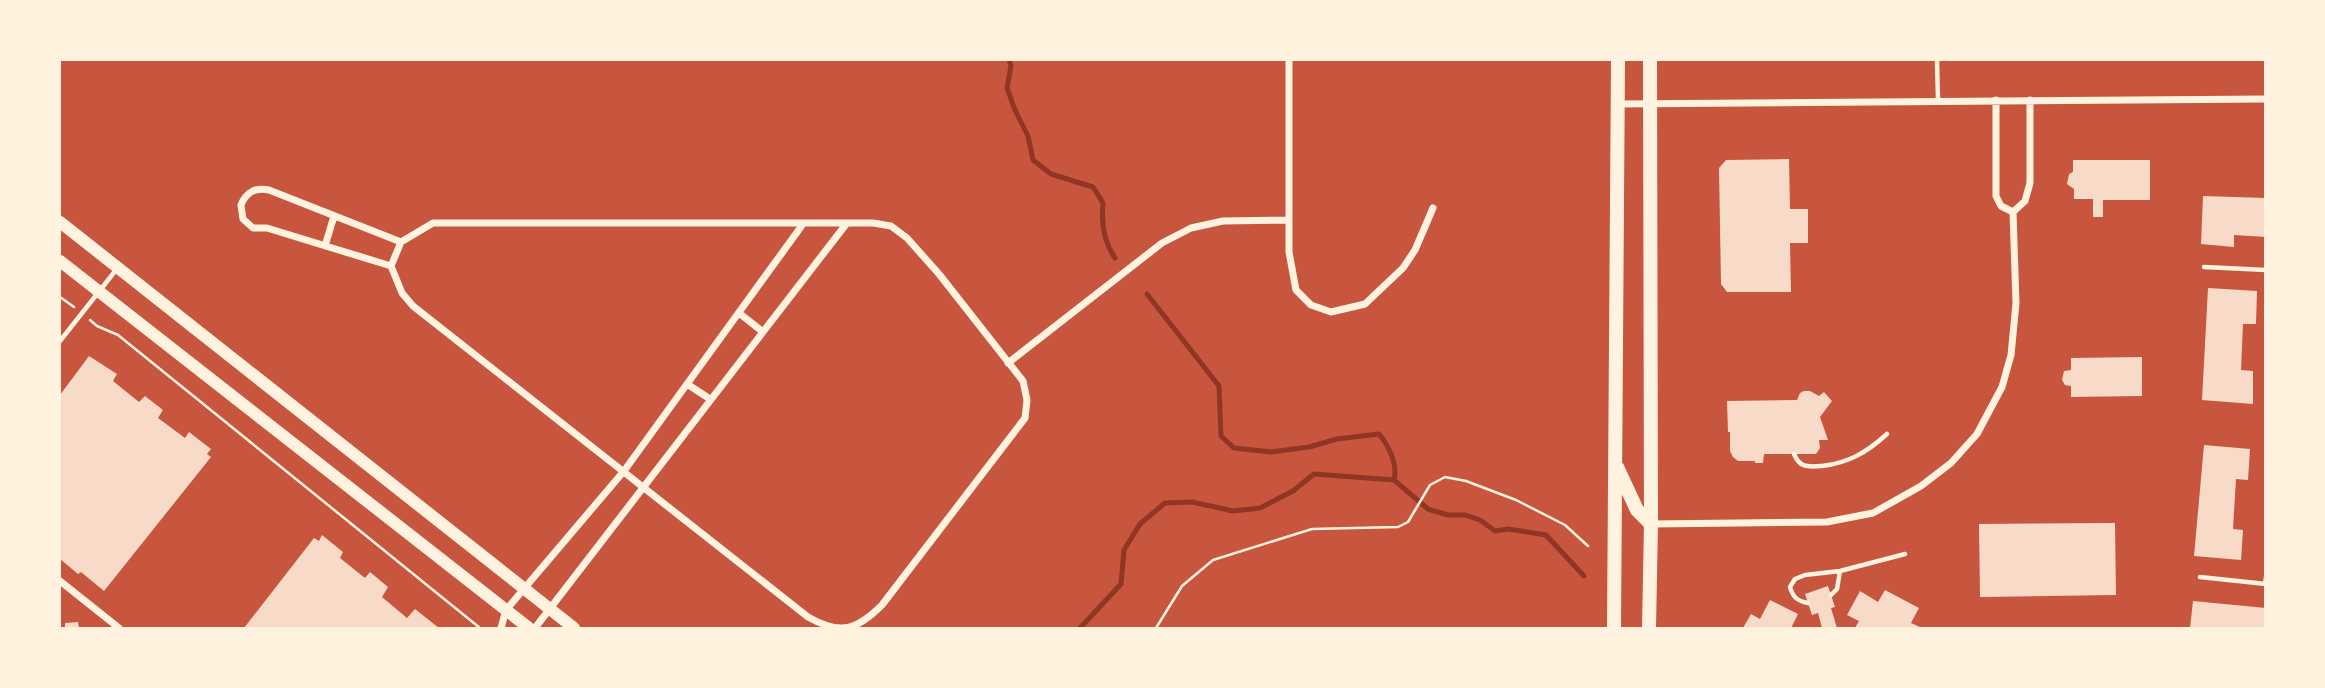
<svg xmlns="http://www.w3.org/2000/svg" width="2325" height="688" font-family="'Sofia Sans Condensed',sans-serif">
  <rect width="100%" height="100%" fill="#c8553d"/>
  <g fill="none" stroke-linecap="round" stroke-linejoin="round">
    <path stroke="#8f3625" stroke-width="5" d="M1009 60 1011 66 1007 88 1015 110 1028 136 1033 160 1051 174 1093 187 1103 203C1101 223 1103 241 1115 258
      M1147 294 1219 386 1221 436 1234 448 1271 452 1309 447 1337 439 1379 434C1389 446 1398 465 1394 480
      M1080 628 1121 584 1124 550 1140 524 1165 503 1192 502 1233 511 1260 508 1293 491 1314 474 1394 480 1428 509 1448 515H1465L1480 520 1495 531 1508 529 1546 535 1584 576"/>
  </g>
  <path fill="#f7dbc8" d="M1789 159 1790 209H1808V243H1790L1791 292H1727L1721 284 1719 168 1726 160Z
    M2073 160H2150V200H2103V217H2093V199H2074V189L2067 184 2069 174 2073 172Z
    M2203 196 2266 198V237L2234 235V247L2201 244Z
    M2208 288 2257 291 2256 324H2243L2241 370 2253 371V404L2202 400Z
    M89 356 117 374 113 381 139 402 145 396 163 410 158 418 185 438 189 432 211 449 207 454 211 457 104 591 81 572 78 574 60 559V395Z
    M2142 357V396L2071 397V386L2065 385 2062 380 2064 371 2071 370V358Z
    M1804 391H1810L1819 396 1824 392 1832 401 1820 417 1828 440H1819L1820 448 1816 454H1764L1763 463H1755V461H1738L1733 457 1730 451V432H1728L1727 401 1797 400 1800 393Z
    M2204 445 2250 449 2248 480 2236 479 2233 529 2243 530 2241 560 2194 556Z
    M2115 523 2116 595 1980 597 1979 524Z
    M322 535 343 552 340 558 365 578 370 572 388 587 382 597 407 618 415 609 439 628H244L314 538 319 541Z
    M1828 586 1835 607 1831 608 1837 628H1822L1818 613 1812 615 1805 594Z
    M1885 590 1919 608 1911 623 1922 628H1855L1859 621 1847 615 1860 591 1878 602Z
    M1770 600 1798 614 1791 628H1743L1751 614 1760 619Z
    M2193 601 2266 608V628H2190Z
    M78 622 79 628H65V623Z"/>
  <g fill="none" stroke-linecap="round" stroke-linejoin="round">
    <path stroke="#fff3e0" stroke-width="2.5" d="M60 297 74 307
      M90 320 97 326 118 335 480 628
      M1156 628 1182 586 1213 560 1312 529 1398 527 1408 522 1430 485 1445 477 1466 481 1516 500 1565 525 1588 546"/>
    <path stroke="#fff3e0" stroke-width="4.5" d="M1937 60 1938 100
      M2204 267 2266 270
      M60 341 116 270
      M1794 454C1800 468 1807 467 1822 466 1849 463 1867 452 1887 434
      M2200 577 2266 584
      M2265 584 2266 577
      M1831 595 1837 589 1840 571
      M1808 603C1798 601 1793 598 1790 587L1795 579 1805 575 1840 571 1905 554"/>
    <path stroke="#fff3e0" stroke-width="7" d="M1289 60V252L1296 290 1311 305 1331 312 1365 304 1403 268 1415 250 1433 208
      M1996 100V196L2001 206 2013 212
      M1617 104 2266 99
      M2013 212 2025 201 2030 183V100
      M325 246 334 216
      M391 266 401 242 433 223H873L891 226 907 238 939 274 1023 381 1027 400 1025 418 882 605C856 631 840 635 808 617L413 306 402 293 391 266 267 228H253L243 219 241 205C246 192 256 187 269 190L401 242
      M739 313 763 332
      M1008 363 1162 243 1191 228 1223 221 1289 220
      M687 384 710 399
      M1651 524 1827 522 1873 513 1921 486 1951 463 1977 434 2002 387 2011 355 2016 303 2013 212
      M60 581 119 628
      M501 628 506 610 624 471 803 224
      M535 628 847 223"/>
    <path stroke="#fff3e0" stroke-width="12" d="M60 222 574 628
      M60 261 529 628"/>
    <path stroke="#fff3e0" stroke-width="14" d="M1617 467 1637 510 1651 524
      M1614 628 1618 60
      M1649 628 1651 524 1650 60"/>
  </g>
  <rect width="2325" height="688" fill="none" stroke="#fff3e0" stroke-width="122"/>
</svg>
